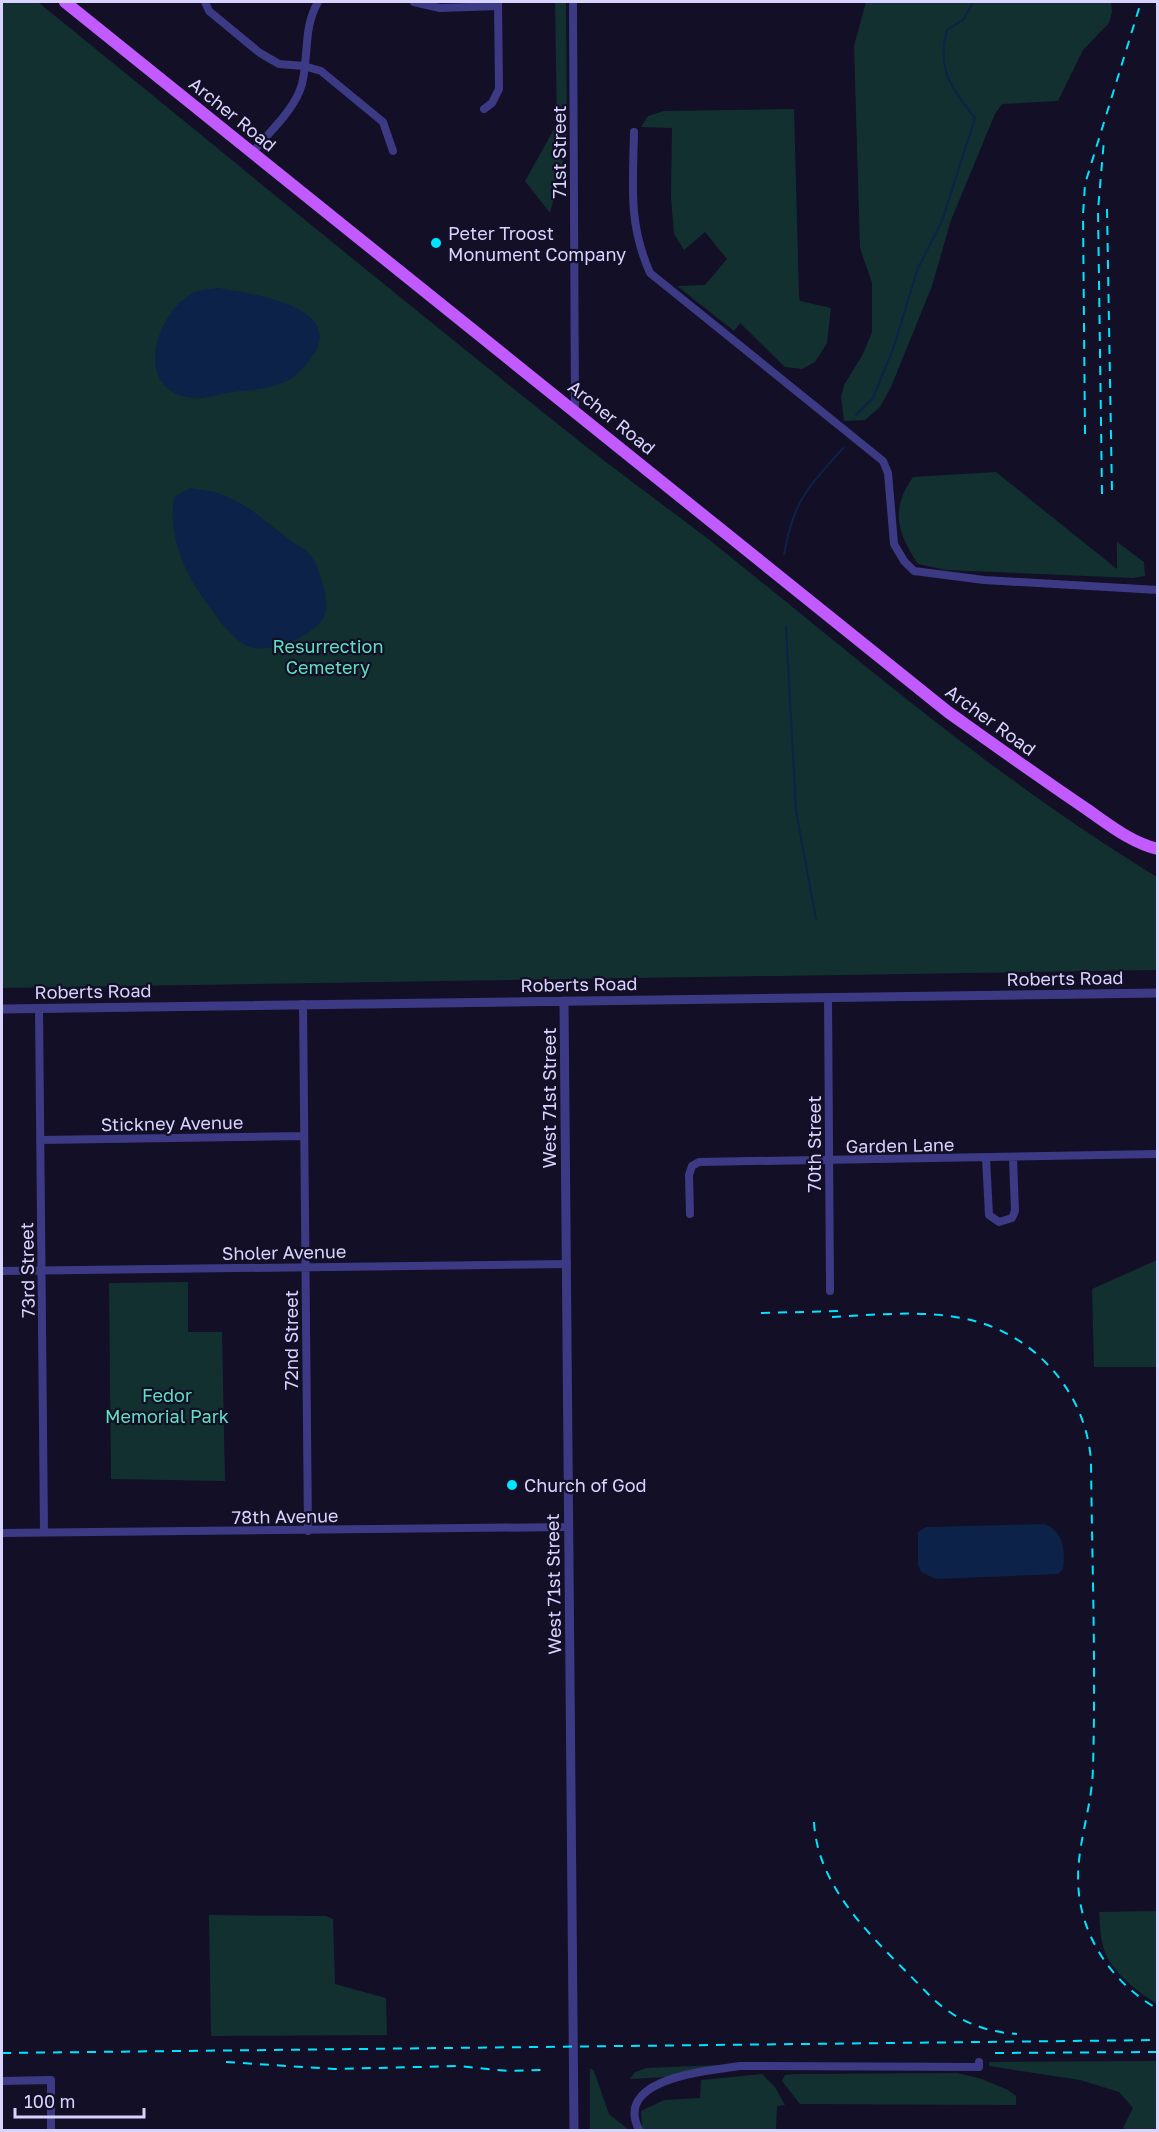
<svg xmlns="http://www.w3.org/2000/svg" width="1159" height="2132" font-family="'Golos Text',sans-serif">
  <rect width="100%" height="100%" fill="#130f26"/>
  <path fill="#12302f" d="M2 2H38C223 152 406 304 593 452 630 481 669 509 707 538 855 656 995 779 1157 877V970L2 988Z
    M555 2H566L567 146 550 213 525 181 557 124Z
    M866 2H1111L1112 12 1109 23 1083 50 1058 101 1002 104 995 114 951 220 932 286 891 387 880 407 865 420 844 421 841 397 844 385 863 354 872 332V283L860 248 854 46Z
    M794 109 799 295 800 301 831 308 827 343 815 362 802 369 785 367 740 323 734 331 677 286 705 285 727 259 705 232 684 250 674 234 671 198 672 128 641 127 648 116 664 111Z
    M996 472 1117 569V542L1144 562 1145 576 1133 578 946 570 918 564C897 532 890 510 913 477Z
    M1157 1260V1367H1094L1092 1289Z
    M188 1282V1332H222L225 1481 111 1479 109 1283Z
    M1157 1911H1158L1157 2004C1137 1991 1109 1971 1103 1946 1100 1935 1100 1923 1099 1912Z
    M209 1915 326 1916 333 1919 335 1984 386 1998 387 2035 211 2036Z
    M1157 2061V2130H1128L1123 2128 1133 2108 1119 2092 1080 2080 989 2066V2062Z
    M719 2065 667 2077 630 2079 635 2072 646 2068Z
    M590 2068 594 2071 609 2114 629 2130H590Z
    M957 2073 982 2079 1008 2090 1016 2096V2105L800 2104 782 2081 785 2075 795 2074Z
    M762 2074 775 2087 785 2105 777 2106 776 2130H642L641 2111 664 2100 700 2098 701 2080Z"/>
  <path fill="#0c2248" d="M218 288C246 293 342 304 315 352 307 365 296 378 282 383 267 390 249 390 232 392 220 394 204 399 192 398 131 391 155 311 195 292 202 289 211 289 218 288Z
    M190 488C200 490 212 491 221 494 247 503 268 524 290 540 296 545 307 549 311 556 320 569 327 594 326 609 325 634 267 656 247 646 230 638 215 614 204 599 183 571 168 532 174 497Z
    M1044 1524C1063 1530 1066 1551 1063 1569L1058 1574 936 1579 921 1572 918 1564V1532L926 1527Z"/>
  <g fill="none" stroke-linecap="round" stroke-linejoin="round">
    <path stroke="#0c2248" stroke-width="2" d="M856 415 873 398 893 349 918 268 942 221 975 118C952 88 936 70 947 30L964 19 973 2
      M784 554C794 499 808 488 843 448
      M786 627 796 811 816 919"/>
    <path stroke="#3d3a85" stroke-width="8" d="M205 2 209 11 260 53 279 64 304 66 321 71 383 122 393 151
      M414 2 440 8 498 6
      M573 2 575 409
      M484 109 492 103 499 89 498 2
      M634 132C633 186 628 223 650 273L883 461 888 473 894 544 904 561 914 571 984 580 1158 590
      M252 153C268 133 295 110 302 84 309 55 303 28 318 2
      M828 997 830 1291
      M303 1004 308 1531
      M39 1009 44 1532
      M41 1140 304 1136
      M986 1158 989 1215 999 1222 1012 1218 1015 1211 1013 1158
      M690 1214 689 1175 692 1166 699 1162 1158 1154
      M2 1271 567 1264
      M2 1533 569 1527
      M2 2081 51 2080V2130
      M639 2130C613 2078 707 2071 740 2066L979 2067V2062"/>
    <path stroke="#3d3a85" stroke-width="9" d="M564 1001 574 2130
      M2 1009 1158 993"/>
    <path stroke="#c25bff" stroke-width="12" d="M65 2 948 712C993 744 1039 777 1085 808 1107 823 1131 843 1158 849"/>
    <path stroke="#00e5ff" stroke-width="2" stroke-dasharray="9 8" stroke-linecap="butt" d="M1107 209 1112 493
      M1085 434 1083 215 1085 184 1141 2
      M1102 494 1098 210 1104 140
      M761 1313 842 1311
      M832 1317C875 1315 919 1310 961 1318 1031 1330 1086 1390 1091 1461 1092 1562 1096 1665 1093 1767 1092 1819 1068 1860 1083 1915 1094 1955 1122 1989 1158 2009
      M814 1822C818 1895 884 1947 931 1997 955 2020 984 2032 1017 2034
      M2 2053 1158 2040
      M995 2053 1158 2052
      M226 2062 334 2069 458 2066 508 2071 545 2070"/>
  </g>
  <g fill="#00e5ff" stroke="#130f26" stroke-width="2">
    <circle cx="436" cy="243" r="6"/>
    <circle cx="512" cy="1485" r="6"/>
  </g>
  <g text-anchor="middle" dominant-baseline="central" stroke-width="4.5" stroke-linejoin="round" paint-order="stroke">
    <g font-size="18" fill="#d9d4ff" stroke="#130f26">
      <text transform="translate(233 114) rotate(39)">Archer Road</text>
      <text transform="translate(559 152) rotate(-90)">71st Street</text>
      <text transform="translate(612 417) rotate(39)">Archer Road</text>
      <text transform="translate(991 720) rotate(36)">Archer Road</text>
      <text transform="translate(1065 978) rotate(-1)">Roberts Road</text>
      <text transform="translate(579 984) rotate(-1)">Roberts Road</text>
      <text transform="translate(93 991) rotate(-1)">Roberts Road</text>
      <text transform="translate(549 1098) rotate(-90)">West 71st Street</text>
      <text transform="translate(172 1123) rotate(-1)">Stickney Avenue</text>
      <text transform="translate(814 1144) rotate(-90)">70th Street</text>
      <text transform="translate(900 1145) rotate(-1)">Garden Lane</text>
      <text transform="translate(284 1252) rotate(-1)">Sholer Avenue</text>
      <text transform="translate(27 1270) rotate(-91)">73rd Street</text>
      <text transform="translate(291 1340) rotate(-90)">72nd Street</text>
      <text transform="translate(285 1516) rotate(-1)">78th Avenue</text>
      <text transform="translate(553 1584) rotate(-91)">West 71st Street</text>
    </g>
    <g font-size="18" fill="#d9d4ff" stroke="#130f26" text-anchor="start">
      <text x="448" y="233">Peter Troost<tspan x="448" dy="21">Monument Company</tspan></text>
      <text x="524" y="1485">Church of God</text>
    </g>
    <g font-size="18" fill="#5fe0c0" stroke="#130f26">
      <text x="328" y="646">Resurrection<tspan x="328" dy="21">Cemetery</tspan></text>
      <text x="167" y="1395">Fedor<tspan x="167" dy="21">Memorial Park</tspan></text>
    </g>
  </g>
  <rect width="1159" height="2132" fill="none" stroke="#d9d4ff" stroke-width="6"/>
  <path d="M15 2108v9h129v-9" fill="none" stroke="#d9d4ff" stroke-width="3"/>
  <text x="24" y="2108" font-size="18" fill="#d9d4ff" stroke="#130f26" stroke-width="4.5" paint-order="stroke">100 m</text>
</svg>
